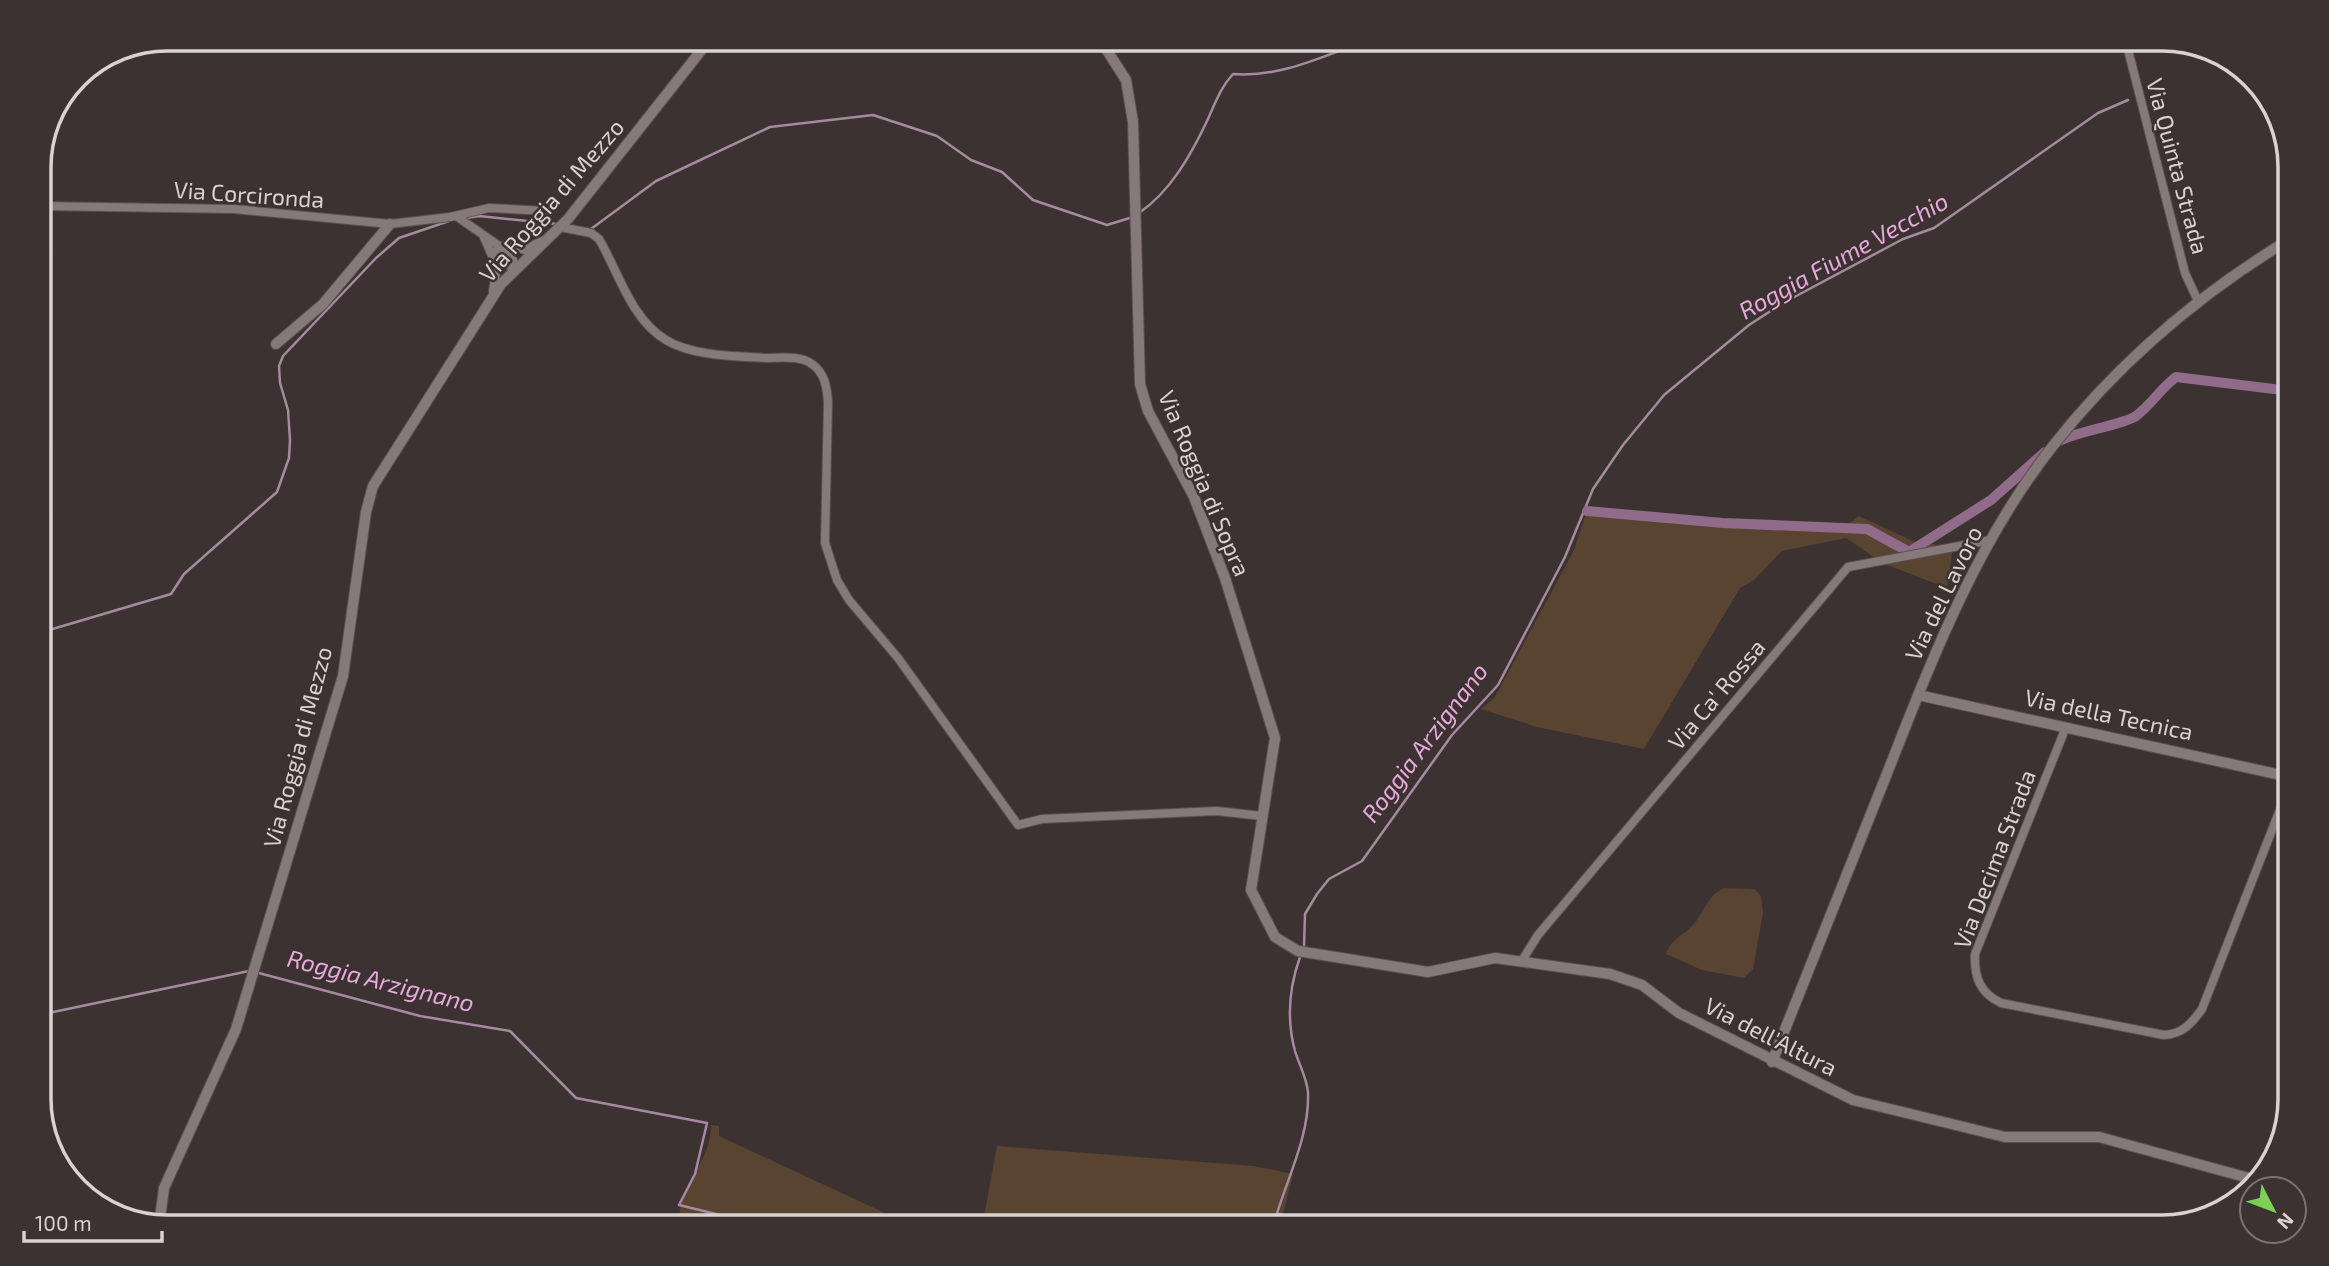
<svg xmlns="http://www.w3.org/2000/svg" width="2329" height="1266" font-family="'Exo 2',sans-serif">
  <rect width="100%" height="100%" fill="#3c3231"/>
  <path fill="#584431" d="M1588 507 1668 519 1846 526 1859 516 1915 542 1953 547 1947 588 1882 563 1846 538 1782 551 1754 580 1740 588 1644 749 1537 727 1481 709 1495 697 1574 550Z
    M1724 888 1754 889 1761 896 1763 913 1753 969 1744 978 1702 970 1666 954C1672 939 1681 937 1692 926 1704 914 1707 895 1724 888Z
    M711 1125 719 1126V1136L915 1227H728C717 1217 690 1208 678 1221 680 1212 681 1201 685 1193 694 1175 713 1145 711 1125Z
    M997 1146 1254 1166 1293 1174 1280 1227H982Z"/>
  <g fill="none" stroke-linecap="round" stroke-linejoin="round">
    <path stroke="#a68aa0" stroke-width="2.5" d="M1139 213C1170 192 1191 155 1207 121 1215 104 1220 88 1233 74 1284 78 1328 53 1375 38
      M466 218 479 216 557 224
      M591 229 656 181 770 127 873 115 937 136 971 160 1002 172 1033 200 1107 225 1133 217
      M39 633 171 594 184 574 277 492 289 458 290 440 288 410 280 383 279 366 283 356 376 258 399 238 449 221
      M1304 947 1305 914 1317 894 1329 879 1362 861 1452 735 1498 685 1565 557 1593 489 1623 445 1664 395 1749 325 1783 303 1903 239 1934 228 2098 113 2128 100
      M255 972 420 1016 510 1031 576 1098 707 1123 695 1174 679 1205 716 1214 735 1227
      M39 1015 249 971
      M1278 1214 1340 1227
      M1273 1227C1284 1184 1310 1138 1308 1092 1307 1079 1299 1064 1295 1051 1286 1018 1289 988 1300 957"/>
    <path stroke="#906b8a" stroke-width="10" d="M2057 442C2079 430 2121 426 2136 416 2151 405 2161 388 2176 377L2290 391
      M1587 511 1723 523 1867 529 1909 552 1991 500 2045 452"/>
    <defs>
      <path id="street" d="M2125 38 2185 273 2198 301
        M39 206 234 209 390 224 450 217 489 208 547 211
        M456 216 511 254 516 269
        M560 227 591 233 599 239C619 273 631 319 666 340 692 356 735 356 766 358 780 358 800 355 812 364 825 373 827 388 828 402L825 543 837 580 849 600 898 658 1018 825 1042 819 1217 811 1262 816
        M483 235 497 267 493 291
        M505 245 525 250 541 241
        M495 251 502 262 516 269
        M2066 727 1975 954C1974 977 1980 993 2001 1003L2164 1035C2183 1034 2192 1023 2202 1009L2290 784
        M1523 959 1538 935 1848 567 1991 540"/>
      <path id="secondary" d="M1099 38 1126 80 1133 122 1140 384 1148 411 1194 497 1225 578 1275 738 1251 890 1275 937 1298 951 1428 972 1495 958 1610 974 1642 985 1679 1013 1853 1100 2005 1137H2099L2256 1180
        M276 344 323 304 390 224
        M1918 695 2290 777
        M1772 1062C1810 967 1848 872 1886 776 1931 662 1975 545 2052 447 2118 363 2199 294 2290 239
        M159 1226 164 1188 236 1029 343 676 366 512 373 486 501 284 568 219 711 38"/>
    </defs>
    <use href="#street" stroke="#5a5050" stroke-width="10"/>
    <use href="#secondary" stroke="#5a5050" stroke-width="12"/>
    <use href="#street" stroke="#857979" stroke-width="8"/>
    <use href="#secondary" stroke="#857979" stroke-width="10"/>
  </g>
  <g text-anchor="middle" dominant-baseline="central" stroke-width="5" stroke-linejoin="round" paint-order="stroke">
    <g font-size="23" fill="#d9d2d2" stroke="#3c3231">
      <text transform="translate(2178 166) rotate(75)">Via Quinta Strada</text>
      <text transform="translate(249 194) rotate(4)">Via Corcironda</text>
      <text transform="translate(551 200) rotate(-49)">Via Roggia di Mezzo</text>
      <text transform="translate(1205 483) rotate(67)">Via Roggia di Sopra</text>
      <text transform="translate(1943 593) rotate(-64)">Via del Lavoro</text>
      <text transform="translate(1716 694) rotate(-50)">Via Ca' Rossa</text>
      <text transform="translate(2109 714) rotate(12)">Via della Tecnica</text>
      <text transform="translate(297 747) rotate(-75)">Via Roggia di Mezzo</text>
      <text transform="translate(1994 859) rotate(-69)">Via Decima Strada</text>
      <text transform="translate(1771 1036) rotate(27)">Via dell'Altura</text>
    </g>
    <g font-size="24" font-style="italic" fill="#e6aadc" stroke="#3c3231">
      <text transform="translate(1843 255) rotate(-29)">Roggia Fiume Vecchio</text>
      <text transform="translate(1424 742) rotate(-53)">Roggia Arzignano</text>
      <text transform="translate(381 980) rotate(14)">Roggia Arzignano</text>
    </g>
  </g>
  <path d="M0 0H2329V1266H0ZM167 51H2162A116 116 0 0 1 2278 167V1099A116 116 0 0 1 2162 1215H167A116 116 0 0 1 51 1099V167A116 116 0 0 1 167 51Z" fill="#3c3231" fill-rule="evenodd"/>
  <path fill="none" stroke="#d9d2d2" stroke-width="3.5" d="M167 51H2162A116 116 0 0 1 2278 167V1099A116 116 0 0 1 2162 1215H167A116 116 0 0 1 51 1099V167A116 116 0 0 1 167 51Z"/>
  <g transform="translate(2273 1210) rotate(132)"><circle r="33" fill="#3c3231" stroke="#7b7271" stroke-width="2"/>
  <path d="M0-5L12 26L0 18L-12 26Z" fill="#7bd156"/>
  <text y="-10" font-size="19" font-weight="bold" text-anchor="middle" fill="#d9d2d2">N</text>
  </g>
  <path d="M24 1231v10h138v-10" fill="none" stroke="#d9d2d2" stroke-width="3.5"/>
  <text x="35" y="1231" font-size="21" fill="#d9d2d2" stroke="#3c3231" stroke-width="5" paint-order="stroke">100 m</text>
</svg>
